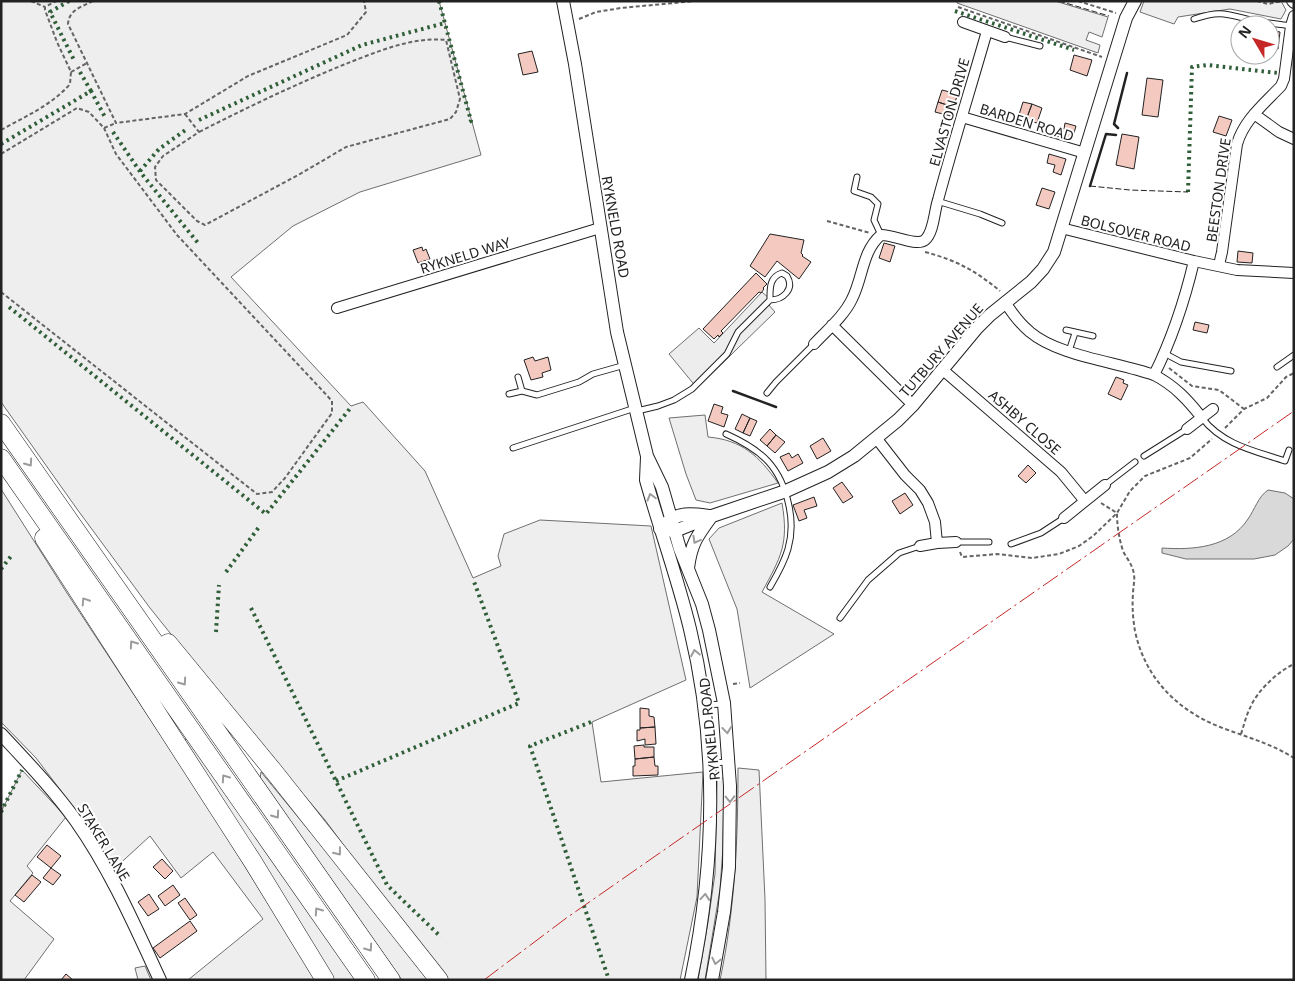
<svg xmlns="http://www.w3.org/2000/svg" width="1295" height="981" font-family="'Noto Sans',sans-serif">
  <rect width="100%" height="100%" fill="#fff"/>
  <path fill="#eee" stroke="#6f6f6f" d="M1 1H439L481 155 360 192 293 226 231 277 351 406 363 402 425 471 473 578 501 566 498 556 504 534 540 520 651 526 686 680 592 722 601 782 703 772 697 897 680 980H445L423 953 325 820 236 715 150 608 77 509 1 402Z
    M957 1H1055L1108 17 1102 37 1089 32 1086 40 1100 45 1098 53 957 3Z
    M1144 1H1281L1286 10 1281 19 1230 9 1178 17 1174 24 1140 12Z
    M705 415 708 437C742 440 759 456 778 483L710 503 696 500 686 474 669 418Z
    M1 489 67 593 204 801 316 980H188L263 919 213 852 181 878 150 836 113 870 87 825 36 758 1 722Z
    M782 503C789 544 781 557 762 592L834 634 750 688 737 609 709 539 719 528Z
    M187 737 359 980H334L184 742Z
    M738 768 759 770 765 899 766 980H720C735 910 738 839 738 768Z
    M22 770 66 817 27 866 33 873 10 901 54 939 24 980H1V812Z
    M261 772 432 980H402L260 778Z
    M721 777 724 780 723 847 720 889 705 980H698L708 922 715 874 717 780 718 778Z
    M145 966 151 980H138L135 968Z"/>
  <path fill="#ededed" stroke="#6f6f6f" d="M762 292 771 300 768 304 775 312 697 388 669 354 699 328 714 343Z"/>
  <path fill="#d9d9d9" stroke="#6f6f6f" d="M1268 490 1285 493 1294 499V539L1288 546 1275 555 1254 559H1186L1162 553V548C1193 550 1229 548 1248 519 1255 509 1258 497 1268 490Z"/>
  <path fill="#f3c9c0" stroke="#222" d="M1270 30 1280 32 1278 49 1270 48Z
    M532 51 538 72 523 75 518 54Z
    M1074 55 1092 60 1087 76 1070 70Z
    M1147 78 1163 80 1158 117 1142 115Z
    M942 90 958 94 953 107 938 102Z
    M938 102 953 107 951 116 935 112Z
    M1023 102 1032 104 1026 120 1018 118Z
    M1032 104 1042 108 1037 123 1026 120Z
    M1219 116 1232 120 1226 136 1213 132Z
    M1065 123 1076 126 1072 140 1056 136 1059 127 1064 129Z
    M1122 134 1139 137 1134 169 1116 165Z
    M1049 154 1066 159 1061 175 1053 172 1055 165 1047 163Z
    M1042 188 1055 192 1049 209 1036 205Z
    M770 234 804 240 801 253 803 255 802 256 811 262 799 279 777 261 765 277 750 266Z
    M884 243 895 246 890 262 879 258Z
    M422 247 423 251 426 249 430 259 418 263 413 250Z
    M1238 251 1253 253 1252 263 1237 262Z
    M756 273 767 284 763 288 764 289 761 293 759 292 721 331 723 333 719 337 718 335 714 339 703 329Z
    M1195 322 1209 325 1207 333 1193 330Z
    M533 357 535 361 548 357 551 370 542 373 543 377 531 380 524 360Z
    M1116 377 1124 380 1123 383 1128 385 1121 400 1108 394Z
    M714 404 723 407 721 413 728 415 724 427 708 421Z
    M742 414 750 418 743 433 735 429Z
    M750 418 757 421 750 436 743 433Z
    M770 429 776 435 767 446 760 440Z
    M776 435 785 442 775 453 767 446Z
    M823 438 831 451 817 459 810 446Z
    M789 453 792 458 798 454 803 463 788 471 780 457Z
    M1028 465 1036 473 1026 483 1018 476Z
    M842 482 853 497 843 503 833 488Z
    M905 493 913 505 900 514 892 501Z
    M814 497 817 506 804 510 807 518 799 521 793 505Z
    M640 708 649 709V716L654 717 655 727 640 728Z
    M655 727 656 744 645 745V739L637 741V730H640V728Z
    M644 745V747H654V757L635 759 634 746Z
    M654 757 655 766H658V775L633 776V766H635V759Z
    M47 845 61 856 51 868 37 857Z
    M162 859 173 871 165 879 153 867Z
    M51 868 61 875 53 885 43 878Z
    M32 875 41 882 24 902 15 895Z
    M173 885 180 895 165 906 158 896Z
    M149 894 159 909 148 916 138 902Z
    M185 898 197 915 190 920 178 903Z
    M190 921 197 931 160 958 153 948Z
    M66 974 73 980H61Z"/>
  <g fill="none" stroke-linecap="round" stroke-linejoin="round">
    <defs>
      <path id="service" d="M1194 19C1223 9 1228 15 1255 21 1267 23 1279 24 1291 26
        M1005 37 1040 46
        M857 177 854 191 871 197 878 204 874 220 881 235
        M937 201 980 214 1002 223
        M1066 330 1093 336
        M1069 351 1075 333
        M1164 353 1181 362 1231 371
        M1277 367 1294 355
        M522 391 537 395 579 382 593 374 625 365
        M767 393 776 382 814 344
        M509 394 522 391 518 377
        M637 411 658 406 674 400 692 389 727 354 738 332 770 300C770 289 769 277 782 273L787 276C795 289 783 300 770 300
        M1202 418C1223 445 1255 451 1285 461L1289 450
        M726 434C762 450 781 467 789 506 792 520 792 535 788 549 784 563 777 575 770 587
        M513 448 635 408
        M1144 456 1187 429
        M1105 485 1135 462
        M956 542H989
        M1011 544 1041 533 1064 518
        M840 618 868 580 899 553 920 546
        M704 705 723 704
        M710 763 729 762"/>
      <path id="minor" d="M1292 1 1294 3
        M963 22 1005 37
        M1254 114 1279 132 1294 139
        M962 117 1085 153
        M1061 228 1194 261 1237 270 1294 273
        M1219 265 1222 252 1237 144C1244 120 1264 104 1281 86L1284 79 1291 26 1294 16
        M1005 302C1012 313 1020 324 1030 332 1058 356 1117 362 1154 375 1174 385 1188 400 1202 418
        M337 308 600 228
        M832 325 913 405
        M814 344C827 330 844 316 852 299 863 278 862 251 881 235 892 234 916 247 925 240 934 232 934 212 938 200 953 144 971 87 987 31
        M943 370 1061 472 1084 500
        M1154 375C1171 341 1185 299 1194 261
        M1187 429 1213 409
        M877 439 905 475 920 490 928 503 935 522 937 543
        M1064 518 1105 485
        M920 546 937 543 956 542"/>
      <path id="tertiary" d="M563 1 575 64 617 332 647 456 662 487 680 549 702 604 709 630 724 703 730 786 729 867 724 912 712 980
        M647 457 646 480C660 530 678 579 690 629 718 744 715 865 691 980
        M665 524C678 511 694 514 710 516
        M660 529 675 531 712 516 786 491 828 472 854 456 898 420 913 405 977 328 990 315 1031 282 1043 269 1054 252 1126 18 1135 1
        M688 568C691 544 697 536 711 517
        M1 734C27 762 54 790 76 821 110 869 135 926 160 980"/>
      <path id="trunk" d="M1 423 391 980
        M1 458 366 980
        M44 538 253 862 325 980
        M168 643 275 773 439 980"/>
    </defs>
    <use href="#service" stroke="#222" stroke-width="7"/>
    <use href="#minor" stroke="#222" stroke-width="12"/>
    <use href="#tertiary" stroke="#222" stroke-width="14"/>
    <use href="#trunk" stroke="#222" stroke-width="19"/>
    <path stroke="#646464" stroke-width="2" stroke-dasharray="4 2.5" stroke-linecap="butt" d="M31 1 45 7
      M93 1C81 7 69 10 68 24L116 123 185 114 248 76 347 35 366 12 364 1
      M1078 1 1116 13
      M1155 1H1164
      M1257 1 1268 4 1282 1
      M958 7 1102 57
      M579 19 596 12 621 8 695 1
      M71 72 87 63
      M185 114 199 132 163 156 155 167 156 180 197 221 205 225 300 174 346 147 450 119 456 112 460 99 446 40C412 36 374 53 343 65 294 85 246 108 199 132
      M1 130C26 116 52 105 70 84L71 72 57 42 45 10V7L56 1
      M1 154 77 108 89 112 104 128 116 123
      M827 221 870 233
      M925 252C956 260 976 271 1000 291
      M1 292 257 494 272 492 285 478 332 413V401L320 388 177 235 116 154 104 128
      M1169 368 1192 386 1219 390 1244 409
      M1225 428 1244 409 1267 398 1286 377 1294 373
      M1101 503 1117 513C1117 526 1119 538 1123 551 1127 559 1133 565 1134 575 1135 581 1133 587 1133 594 1132 607 1133 619 1135 631 1145 678 1177 710 1220 727 1246 737 1270 743 1294 758
      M960 552 962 557 997 554 1032 558 1059 554 1079 546 1093 536 1117 513 1130 491 1145 476 1190 458 1212 439
      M733 684 740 683
      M1241 734C1244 725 1246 716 1250 708 1257 691 1277 672 1294 664"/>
    <use href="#service" stroke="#fff" stroke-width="5"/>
    <use href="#minor" stroke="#fff" stroke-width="10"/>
    <use href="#tertiary" stroke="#fff" stroke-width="12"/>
    <use href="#trunk" stroke="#fff" stroke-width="18"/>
    <path stroke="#2f5e38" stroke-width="4" stroke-dasharray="2.5 4" stroke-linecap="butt" d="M69 1 50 12 75 62
      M439 1 471 121 469 122
      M955 11 1074 50
      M80 72 91 91
      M1293 75H1294
      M199 120 362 45 445 23
      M113 132 141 173 198 243
      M1 144 91 91 106 119
      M140 171 159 149 187 129
      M1188 192 1192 67 1207 65 1278 73
      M9 307 266 514 352 406
      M1 569 12 555
      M226 572 259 527
      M251 608 387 885 441 937
      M216 632 219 585
      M591 722 530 746 609 980
      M336 781 519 703 473 579
      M1 812 22 770"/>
    <path stroke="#222" stroke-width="1" stroke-dasharray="6 2.5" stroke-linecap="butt" d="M1059 1 1109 16
      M1090 186 1130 190 1188 192"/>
    <path stroke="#222" stroke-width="2.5" d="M1118 128 1114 124 1127 73
      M1090 186 1106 134 1116 135
      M733 391 776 407"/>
    <path stroke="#c62828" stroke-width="1" stroke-dasharray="18 4 2.5 4" stroke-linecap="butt" d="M484 980 565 919 1294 411"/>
  </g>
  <defs><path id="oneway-chevron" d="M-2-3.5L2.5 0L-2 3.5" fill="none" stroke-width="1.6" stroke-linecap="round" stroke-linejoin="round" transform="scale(1.25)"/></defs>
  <g stroke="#9c9c9c">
    <use href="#oneway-chevron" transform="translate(29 463) rotate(55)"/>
    <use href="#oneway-chevron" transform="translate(651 497) rotate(-106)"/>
    <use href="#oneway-chevron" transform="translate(696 540) rotate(119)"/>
    <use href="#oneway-chevron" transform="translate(85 601) rotate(-123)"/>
    <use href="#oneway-chevron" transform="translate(133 644) rotate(-125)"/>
    <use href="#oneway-chevron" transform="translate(695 653) rotate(-101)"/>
    <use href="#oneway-chevron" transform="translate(183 682) rotate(55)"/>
    <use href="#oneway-chevron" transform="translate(727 730) rotate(84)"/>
    <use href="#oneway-chevron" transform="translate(225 778) rotate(-125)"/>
    <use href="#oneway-chevron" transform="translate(730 799) rotate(89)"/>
    <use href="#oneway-chevron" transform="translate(276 815) rotate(55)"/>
    <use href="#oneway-chevron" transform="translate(338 852) rotate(52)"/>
    <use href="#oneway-chevron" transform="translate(705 897) rotate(-85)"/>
    <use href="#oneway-chevron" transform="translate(318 911) rotate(-125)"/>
    <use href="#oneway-chevron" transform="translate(369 948) rotate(55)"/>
    <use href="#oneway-chevron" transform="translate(716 961) rotate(102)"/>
  </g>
  <g text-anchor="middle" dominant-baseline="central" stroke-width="4" stroke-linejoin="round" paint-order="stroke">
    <g font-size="14" fill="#222" stroke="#fff">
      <text transform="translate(949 112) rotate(-74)">ELVASTON DRIVE</text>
      <text transform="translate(1027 122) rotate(17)">BARDEN ROAD</text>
      <text transform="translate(1218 190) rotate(-82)">BEESTON DRIVE</text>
      <text transform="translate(616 227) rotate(80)">RYKNELD ROAD</text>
      <text transform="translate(1136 233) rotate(14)">BOLSOVER ROAD</text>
      <text transform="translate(465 255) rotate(-17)">RYKNELD WAY</text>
      <text transform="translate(941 350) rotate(-49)">TUTBURY AVENUE</text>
      <text transform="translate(1025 422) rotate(41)">ASHBY CLOSE</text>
      <text transform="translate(709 729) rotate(-96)">RYKNELD ROAD</text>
      <text transform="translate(104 842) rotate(59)">STAKER LANE</text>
    </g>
  </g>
  <rect width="1295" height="981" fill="none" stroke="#222222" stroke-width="5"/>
  <g transform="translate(1255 40) rotate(308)"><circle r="24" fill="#ffffff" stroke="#a7a7a7"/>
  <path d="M0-4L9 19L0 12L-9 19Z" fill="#c62828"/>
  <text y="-8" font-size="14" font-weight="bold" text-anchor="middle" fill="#222222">N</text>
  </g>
</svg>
